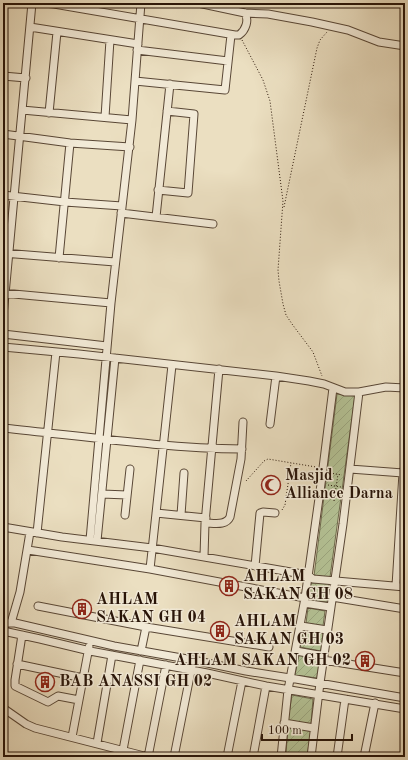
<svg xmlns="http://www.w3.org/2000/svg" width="408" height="760" font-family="'Old Standard TT',serif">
  <defs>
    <pattern id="garden-furrows" width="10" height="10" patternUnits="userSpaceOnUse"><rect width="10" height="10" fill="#b4c295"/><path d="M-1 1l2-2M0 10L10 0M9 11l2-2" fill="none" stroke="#9ba67f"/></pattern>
  </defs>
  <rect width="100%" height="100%" fill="#ebdfc1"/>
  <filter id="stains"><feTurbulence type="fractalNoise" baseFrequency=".005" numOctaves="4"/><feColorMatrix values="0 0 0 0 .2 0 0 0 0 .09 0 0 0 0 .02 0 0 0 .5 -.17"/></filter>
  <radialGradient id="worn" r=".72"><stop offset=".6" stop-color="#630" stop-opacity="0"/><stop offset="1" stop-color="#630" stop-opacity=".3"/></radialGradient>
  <path fill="url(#garden-furrows)" stroke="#6e6b4e" d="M337 394 355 396 330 577 314 576Z
    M311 583H329L327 602 309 600Z
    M308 608 325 611 323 626 306 623Z
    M304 630 323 633 321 651 300 647Z
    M299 655 320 660 317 678 295 675Z
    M292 695 313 699 311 724 288 720Z
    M288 728 311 731 307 756 286 753Z"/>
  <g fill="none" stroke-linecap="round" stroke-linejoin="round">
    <defs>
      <path id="minor" d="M3 3H7
        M44 3 54 4 235 35H239C246 30 249 20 245 13
        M198 3 245 13 268 14 312 22 348 30 379 42 405 46
        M30 27 138 44
        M137 50 228 61
        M3 76 26 78
        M135 81 225 90 231 35
        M22 110 132 120
        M49 113 57 32
        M105 117 110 40
        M3 134 70 143 130 147
        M158 190 188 193 194 114 167 111
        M3 195 65 202 122 206
        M121 213 213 224
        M156 217 170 84
        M3 253 115 262
        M59 258 70 143
        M3 293 111 303
        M3 316 32 3
        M3 334 107 346
        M3 347 79 354 276 376 309 381 324 384 345 392H359L386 387 405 388
        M3 418V420
        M270 424 276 376
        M3 428C82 436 162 448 242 449
        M350 469 403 473
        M102 494 127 495
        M156 513 206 518
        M125 515 130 469
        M181 515 184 473
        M205 523C214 523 226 526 230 517L241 459 243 422
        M3 527 62 537 152 548 308 575 313 579 405 587
        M37 533 56 352
        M90 540 111 303 132 120 141 3
        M97 541 115 358
        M28 550 150 569 172 365
        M204 557 205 523 219 369
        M255 566 260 513 263 512 275 513
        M150 569 305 598
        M396 586 403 473 405 466
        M332 597 405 609
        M304 603 330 607
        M38 606 146 627 269 647
        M3 623H15L114 646 193 660 246 671 290 678 405 698
        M11 623 20 592 30 532
        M301 626 327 630
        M3 631 40 639 90 651 207 673 266 686 405 709
        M22 635 15 680V686L48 702 58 696 79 700
        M141 651 146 627
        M296 651 324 656
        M323 660 405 673
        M17 664 83 678
        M3 708 26 724 35 728 148 757
        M284 723 314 728
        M72 737 89 647
        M97 743 112 655
        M123 750 140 660
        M365 755 373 757
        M281 756 290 757
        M148 757 166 665
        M174 757 192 666
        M227 757 242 681
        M253 757 266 686
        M281 757 288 690 305 598 321 484 333 388
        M311 757 320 683 343 524 359 392
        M337 757 345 699
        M364 757 375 703"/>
    </defs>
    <use href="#minor" stroke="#594736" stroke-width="9"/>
    <path stroke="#281408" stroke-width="1" stroke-dasharray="1 2" stroke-linecap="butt" d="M242 40 263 80 270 101 283 201 278 270 279 281 283 304 286 315 292 324 313 352 322 376
      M284 207 317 48 320 40 327 32
      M330 473 342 475
      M246 481 264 461 268 459 316 467
      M328 485 341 487
      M334 501 338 474
      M282 510 285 505 291 463"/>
    <use href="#minor" stroke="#f2ead7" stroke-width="7"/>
  </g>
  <defs>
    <symbol id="mosque-ring" viewBox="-11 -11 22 22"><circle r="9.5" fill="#f2ead7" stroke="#8f2418" stroke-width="1.5"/><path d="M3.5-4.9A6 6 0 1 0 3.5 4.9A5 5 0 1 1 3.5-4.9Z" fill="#8f2418"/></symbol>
    <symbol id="building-ring" viewBox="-11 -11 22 22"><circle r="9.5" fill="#f2ead7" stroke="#8f2418" stroke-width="1.5"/><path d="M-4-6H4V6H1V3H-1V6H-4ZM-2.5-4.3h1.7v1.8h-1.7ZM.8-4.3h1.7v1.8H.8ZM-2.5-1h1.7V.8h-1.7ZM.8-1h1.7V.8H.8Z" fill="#8f2418"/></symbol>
  </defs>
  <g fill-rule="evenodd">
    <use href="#mosque-ring" x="260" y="474" width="22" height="22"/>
    <use href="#building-ring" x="218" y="575" width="22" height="22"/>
    <use href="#building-ring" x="71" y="598" width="22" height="22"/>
    <use href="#building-ring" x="209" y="620" width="22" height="22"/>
    <use href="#building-ring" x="354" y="650" width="22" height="22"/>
    <use href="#building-ring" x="34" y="671" width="22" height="22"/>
  </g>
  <g text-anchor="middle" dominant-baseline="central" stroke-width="3" stroke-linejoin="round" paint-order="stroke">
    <g font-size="16" font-weight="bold" fill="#281408" stroke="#f2ead7" text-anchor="start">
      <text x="285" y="476">Masjid<tspan x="285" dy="18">Alliance Darna</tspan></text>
      <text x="243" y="577">AHLAM<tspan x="243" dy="18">SAKAN GH 08</tspan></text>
      <text x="96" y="600">AHLAM<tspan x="96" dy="18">SAKAN GH 04</tspan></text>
      <text x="234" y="622">AHLAM<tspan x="234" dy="18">SAKAN GH 03</tspan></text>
      <text x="351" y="661" text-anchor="end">AHLAM SAKAN GH 02</text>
      <text x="59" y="682">BAB ANASSI GH 02</text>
    </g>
  </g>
  <rect width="408" height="760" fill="none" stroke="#ebdfc1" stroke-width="16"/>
  <rect x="4" y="4" width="400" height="752" fill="none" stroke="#281408" stroke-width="2"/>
  <rect x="8" y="8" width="392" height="744" fill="none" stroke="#281408"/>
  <path d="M262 734v6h90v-6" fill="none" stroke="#281408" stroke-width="2"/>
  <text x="268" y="734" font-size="12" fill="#281408" stroke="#f2ead7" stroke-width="3" paint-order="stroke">100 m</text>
  <rect width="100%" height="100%" filter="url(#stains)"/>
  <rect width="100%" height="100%" fill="url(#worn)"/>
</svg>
